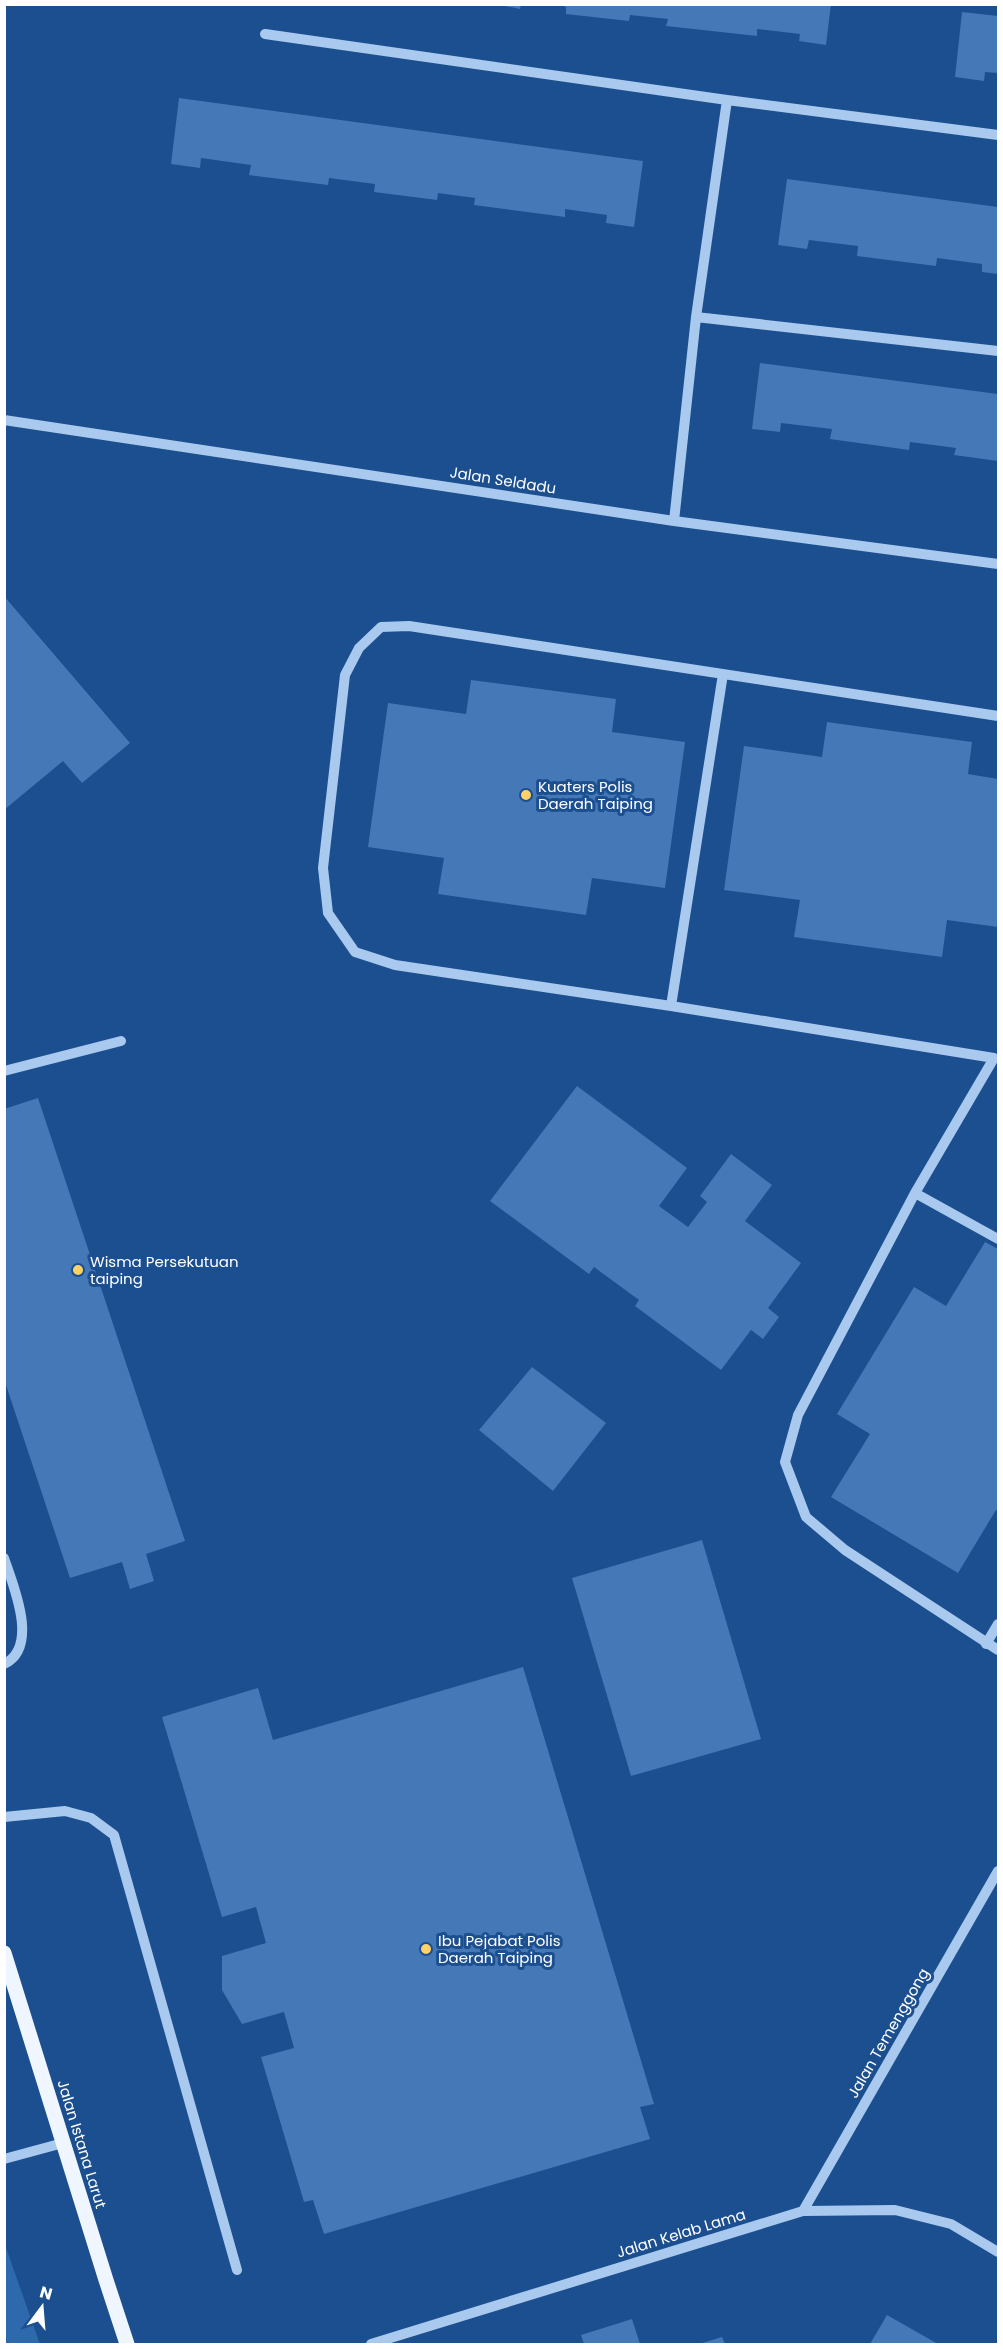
<svg xmlns="http://www.w3.org/2000/svg" width="1003" height="2349" font-family="Poppins,sans-serif">
  <rect width="100%" height="100%" fill="#1b4f8f"/>
  <path fill="#2e69ad" d="M4 2245H5L40 2344H5Z"/>
  <path fill="#4478b7" d="M495 4H521L520 9Z
    M560 4H831L826 45 799 41 800 34 757 29V36L666 26 668 19 630 15 629 21 566 14V7Z
    M962 12 998 16V73L985 72 984 81 955 77Z
    M179 98 643 161 634 227 606 223 607 215 565 209V217L474 205 475 198 438 193 437 200 374 192 375 184 329 178 328 185 249 175 251 165 201 158 200 168 171 164Z
    M787 179 998 207V274L982 272V264L937 258 936 266 857 256 858 246 809 240 807 249 778 245Z
    M760 363 998 394V461L954 455 956 448 910 442 909 450 830 439 832 429 781 423 780 432 752 429Z
    M4 596 130 743 82 783 63 761 4 810Z
    M471 680 616 699 612 732 685 742 665 888 592 878 586 915 438 894 444 858 368 847 388 703 466 714Z
    M827 722 972 742 968 774 998 779V927L947 920 942 957 794 937 800 900 724 890 744 746 822 757Z
    M577 1086 687 1168 659 1206 688 1227 707 1202 700 1196 731 1154 772 1185 745 1221 801 1263 768 1308 779 1317 763 1339 751 1330 721 1370 635 1306 639 1300 594 1267 589 1274 490 1201Z
    M38 1098 185 1541 146 1554 154 1581 130 1589 122 1562 70 1578 4 1379V1109Z
    M985 1242 998 1249V1511L996 1510 958 1573 831 1497 870 1434 837 1414 914 1287 946 1306Z
    M532 1367 606 1423 553 1491 479 1430Z
    M702 1540 761 1739 631 1776 572 1578Z
    M523 1667 654 2104 640 2107 650 2139 324 2234 313 2200 304 2202 261 2057 294 2048 284 2012 242 2024 222 1990V1956L266 1943 256 1907 222 1917 162 1717 258 1688 273 1740Z
    M887 2315 938 2344H870Z
    M632 2319 640 2344H584L581 2335Z
    M722 2337 725 2344H699Z"/>
  <g fill="none" stroke-linecap="round" stroke-linejoin="round">
    <path stroke="#a9c9ee" stroke-width="10" d="M265 34 727 100 998 135
      M696 317 998 351
      M4 420 674 521 998 564
      M674 521 696 317 727 100
      M998 716 409 626 381 627 359 648 345 675 323 868 328 913 355 952 395 965 671 1006 994 1058 915 1193 798 1415 785 1462 806 1517 845 1550 998 1650
      M671 1006 723 674
      M4 1071 121 1041
      M915 1193 998 1239
      M4 1558C13 1585 40 1647 4 1664
      M986 1644 998 1624
      M4 1817 65 1811 91 1818 114 1835 237 2270
      M4 2159 63 2143
      M803 2211 998 1871
      M371 2344 803 2211 895 2210 951 2224 998 2252"/>
    <path stroke="#f0f6ff" stroke-width="15" d="M4 1953 106 2280 127 2344"/>
  </g>
  <g fill="#ffd166" stroke="#1b4f8f" stroke-width="2">
    <circle cx="526" cy="795" r="6"/>
    <circle cx="78" cy="1270" r="6"/>
    <circle cx="426" cy="1949" r="6"/>
  </g>
  <g text-anchor="middle" dominant-baseline="central" stroke-width="6" stroke-linejoin="round" paint-order="stroke">
    <g font-size="15" fill="#fff" stroke="#1b4f8f">
      <text transform="translate(503 480) rotate(9)">Jalan Seldadu</text>
      <text transform="translate(888 2033) rotate(-60)">Jalan Temenggong</text>
      <text transform="translate(82 2144) rotate(73)">Jalan Istana Larut</text>
      <text transform="translate(681 2233) rotate(-17)">Jalan Kelab Lama</text>
    </g>
    <g font-size="15" fill="#fff" stroke="#1b4f8f" text-anchor="start">
      <text x="538" y="786">Kuaters Polis<tspan x="538" dy="17">Daerah Taiping</tspan></text>
      <text x="90" y="1261">Wisma Persekutuan<tspan x="90" dy="17">taiping</tspan></text>
      <text x="438" y="1940">Ibu Pejabat Polis<tspan x="438" dy="17">Daerah Taiping</tspan></text>
    </g>
  </g>
  <rect width="1003" height="2349" fill="none" stroke="#ffffff" stroke-width="12"/>
  <g transform="translate(42 2307) rotate(16)" stroke="#1b4f8f" stroke-width="4.5" paint-order="stroke">
  <path d="M0-4.5L10 22L0 15L-10 22Z" fill="#ffffff"/>
  <text y="-9" font-size="16" font-weight="bold" text-anchor="middle" fill="#ffffff">N</text>
  </g>
</svg>
